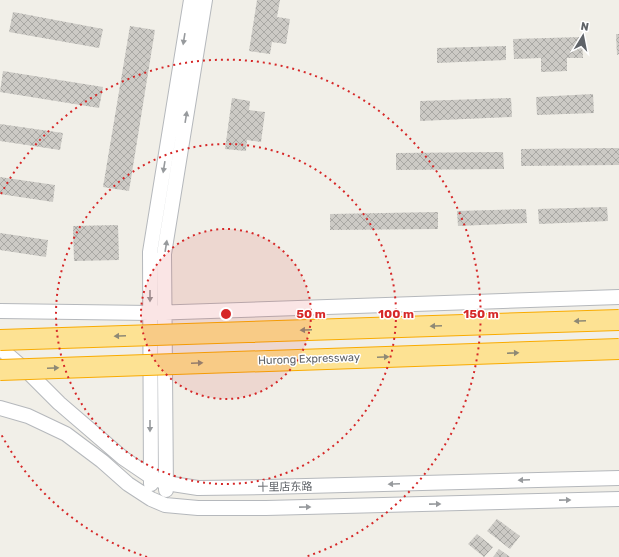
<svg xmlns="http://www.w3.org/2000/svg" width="619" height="557" font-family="Rubik,'Noto Sans SC',sans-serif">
  <defs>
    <pattern id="building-cross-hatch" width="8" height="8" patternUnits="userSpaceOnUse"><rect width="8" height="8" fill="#cccac5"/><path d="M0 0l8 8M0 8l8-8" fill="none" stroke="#a9a8a4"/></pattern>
  </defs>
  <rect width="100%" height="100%" fill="#f1efe8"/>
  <path fill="url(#building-cross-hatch)" d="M257 0H280L277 17 290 19 286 44 272 42 270 54 249 51Z
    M13 12 103 29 99 48 9 32Z
    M130 26 155 30 129 191 103 187Z
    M616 34H619V54L617 55Z
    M582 37 583 58H567V71L541 72V58L514 59 513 39Z
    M506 46V60L437 63V48Z
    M3 71 103 87 99 108 0 92Z
    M593 94 594 113 537 115 536 97Z
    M232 98 250 101 249 110 265 112 261 142 247 140 246 151 225 149Z
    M511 98 512 117 420 121V101Z
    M0 124 63 133 60 150 0 141Z
    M619 148V165L521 166V149Z
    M503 152 504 169 396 170V153Z
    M0 177 55 185 53 202 0 194Z
    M607 207 608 221 539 224 538 209Z
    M526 209 527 223 458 226 457 211Z
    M438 212V229L330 230V214Z
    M118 225 119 260 74 261 73 226Z
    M0 233 48 240 46 257 0 250Z
    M497 519 520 536 510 549 487 531Z
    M477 534 493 547 484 557 468 544Z
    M499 549 510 557H493Z"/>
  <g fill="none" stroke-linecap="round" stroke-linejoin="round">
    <defs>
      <path id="minor" d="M0 311 150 313 619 297
        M0 348 30 374 59 403 123 458 151 477 166 483 198 488 267 487 619 478
        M0 408 28 416 66 434 102 461 128 484 151 499 165 505 198 508H266L619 499
        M151 484 150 252 191 0
        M166 490 164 254 205 0"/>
    </defs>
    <use href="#minor" stroke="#b5b8bc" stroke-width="16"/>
    <use href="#minor" stroke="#fff" stroke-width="14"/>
    <defs>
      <path id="highway-bridge" d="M0 340 619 320
        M0 370 619 349"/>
    </defs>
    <use href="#highway-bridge" stroke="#f9ab00" stroke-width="22" stroke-linecap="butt"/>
    <use href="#highway-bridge" stroke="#fde293" stroke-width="20"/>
  </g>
  <defs><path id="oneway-solid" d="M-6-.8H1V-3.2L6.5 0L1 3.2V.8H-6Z"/></defs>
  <g fill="#979a9d">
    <use href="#oneway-solid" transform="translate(184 39) rotate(99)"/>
    <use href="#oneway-solid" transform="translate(186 117) rotate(-81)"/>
    <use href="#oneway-solid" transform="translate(164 167) rotate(99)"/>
    <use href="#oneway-solid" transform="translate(166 246) rotate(-81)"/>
    <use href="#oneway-solid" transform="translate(150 296) rotate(90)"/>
    <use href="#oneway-solid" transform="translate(150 426) rotate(90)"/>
    <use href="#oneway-solid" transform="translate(524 480) rotate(178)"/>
    <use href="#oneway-solid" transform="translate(394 484) rotate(178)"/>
    <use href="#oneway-solid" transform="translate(565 500) rotate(-1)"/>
    <use href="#oneway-solid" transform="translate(435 504) rotate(-1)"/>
    <use href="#oneway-solid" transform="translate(305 507) rotate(-1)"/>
  </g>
  <g fill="#8e8975">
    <use href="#oneway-solid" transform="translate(580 321) rotate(178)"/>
    <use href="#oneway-solid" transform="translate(436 326) rotate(178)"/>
    <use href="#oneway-solid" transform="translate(306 330) rotate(178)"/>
    <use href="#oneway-solid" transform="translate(120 336) rotate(178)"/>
    <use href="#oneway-solid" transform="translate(513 353) rotate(-2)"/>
    <use href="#oneway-solid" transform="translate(383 357) rotate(-2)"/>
    <use href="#oneway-solid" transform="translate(197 363) rotate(-2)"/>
    <use href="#oneway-solid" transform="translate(53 368) rotate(-2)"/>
  </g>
  <circle cx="226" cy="314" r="85" fill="#d62828" fill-opacity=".12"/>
  <g fill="none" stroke="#d62828" stroke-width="2" stroke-dasharray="2 4">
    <circle cx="226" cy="314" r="85"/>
    <circle cx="226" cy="314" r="170"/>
    <path d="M147 557A255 255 0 0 1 1 434M1 194A255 255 0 1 1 305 557"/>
  </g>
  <g text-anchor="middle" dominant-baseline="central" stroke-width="3" stroke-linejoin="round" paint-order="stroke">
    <g font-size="11" fill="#5f6368" stroke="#fff">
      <text transform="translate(309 359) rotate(-2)">Hurong Expressway</text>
      <text transform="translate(285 487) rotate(-1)">十里店东路</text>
    </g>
  </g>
  <circle cx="226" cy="314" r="6" fill="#d62828" stroke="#fff" stroke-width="2"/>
  <g font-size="12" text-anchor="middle" font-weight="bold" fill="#d62828" stroke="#fff" stroke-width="3" stroke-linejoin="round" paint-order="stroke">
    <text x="311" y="318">50 m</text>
    <text x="396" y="318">100 m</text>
    <text x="481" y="318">150 m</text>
  </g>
  <g transform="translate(583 36) rotate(10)" stroke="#ffffff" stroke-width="3" paint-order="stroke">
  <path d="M0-3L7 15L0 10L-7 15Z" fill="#5f6368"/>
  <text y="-6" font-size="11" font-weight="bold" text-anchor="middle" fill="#5f6368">N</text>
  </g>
</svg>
